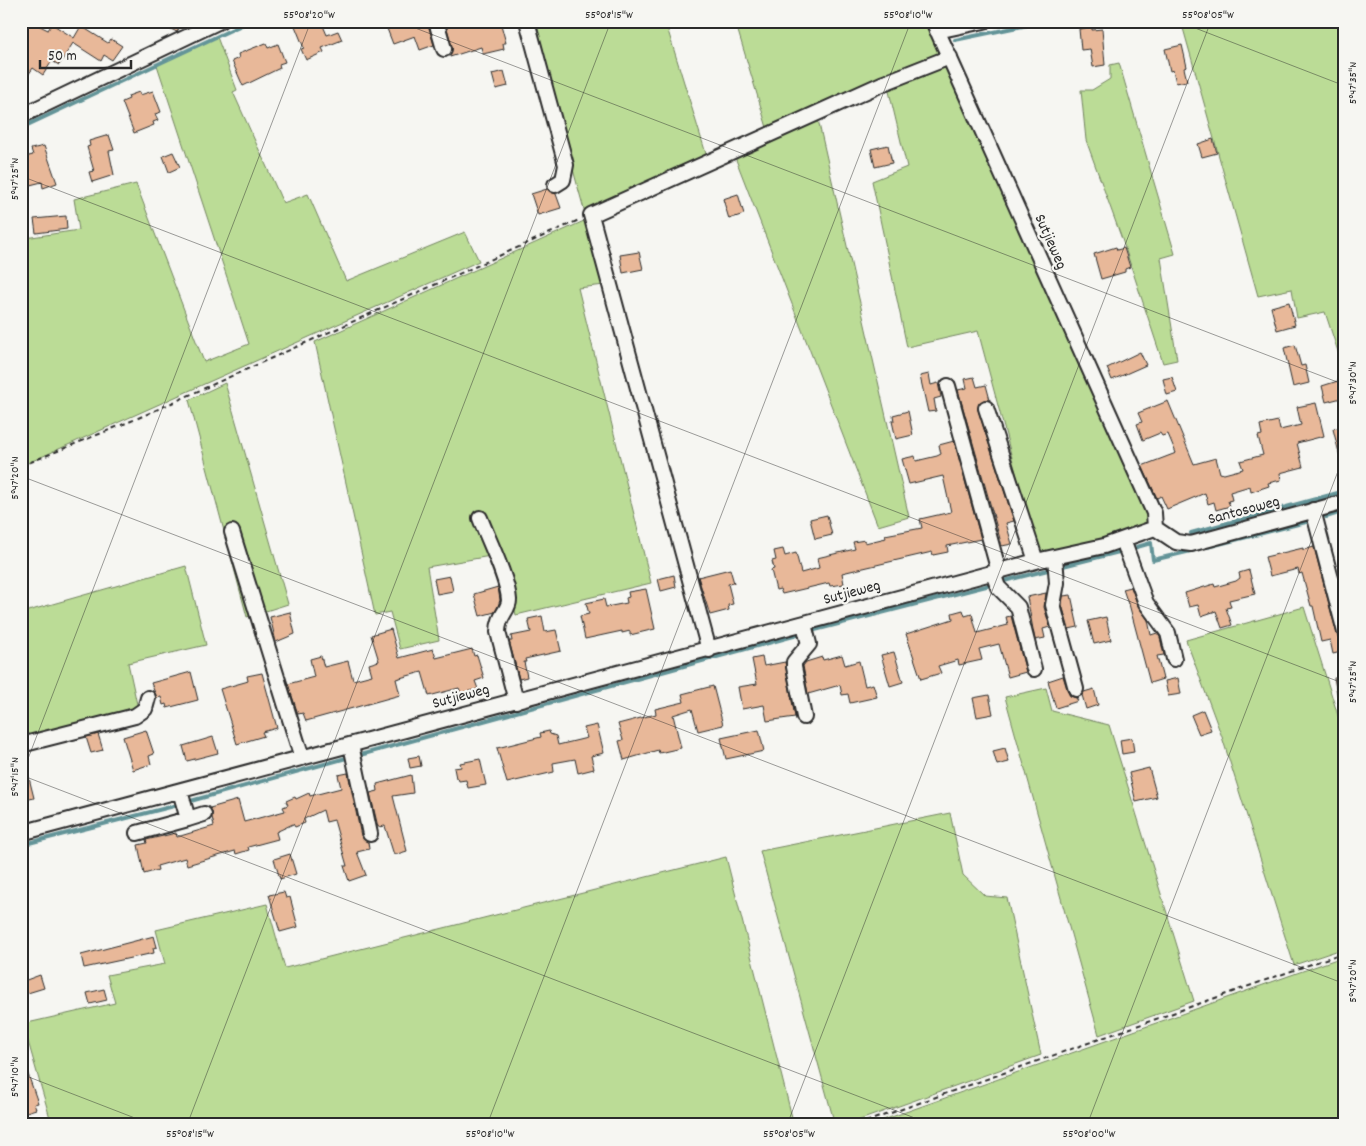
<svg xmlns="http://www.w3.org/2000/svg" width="1366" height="1146" font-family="Dekko,sans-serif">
  <rect width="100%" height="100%" fill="#f6f6f2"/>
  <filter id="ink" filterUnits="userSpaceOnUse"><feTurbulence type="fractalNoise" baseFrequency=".02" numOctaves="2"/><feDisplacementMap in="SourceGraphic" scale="10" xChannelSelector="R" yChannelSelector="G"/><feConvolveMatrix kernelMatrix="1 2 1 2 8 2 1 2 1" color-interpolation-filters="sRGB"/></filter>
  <g filter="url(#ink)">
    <path fill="#bbdc96" stroke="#738460" d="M532 21H665L707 157 585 213Z
      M735 21H927L941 52 940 56 768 131Z
      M1181 21H1345V373L1325 312 1297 318 1292 289 1258 296Z
      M217 37 237 90 233 92 283 203 308 194 346 281 465 232 479 261 21 466V227L25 238 79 230 74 199 136 184 204 362 249 344 157 65Z
      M945 63 1148 516 1145 526 1102 542 1038 555 978 331 907 347 872 181 907 167 888 87Z
      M1119 63 1175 254 1161 258 1177 360 1163 363 1123 242 1086 140 1081 90H1092L1110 79V65Z
      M817 115 909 517 878 526 733 152Z
      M584 221 596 239 605 285 578 288 651 583 516 615 502 554 427 567 439 640 400 649 390 612 375 615 315 342Z
      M225 383 288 604 247 617 189 400Z
      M186 566 206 645 128 663 138 709 21 740V613Z
      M1304 607 1345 738V948L1294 965 1222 737 1186 640Z
      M1046 688 1052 711 1109 725 1194 1001 1099 1035 1005 697Z
      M950 813 963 875 985 896 1007 898 1041 1055 846 1125H835L760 851Z
      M726 857 794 1125H52L23 1024 115 1003 107 975 165 964 156 930 267 904 285 968Z
      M1345 956V1125H869L1297 973Z"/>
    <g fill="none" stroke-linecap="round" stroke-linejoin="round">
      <path stroke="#639498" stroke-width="4" d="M955 40 1047 21
        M21 128 250 21
        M1326 517 1345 511
        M1191 533 1345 491
        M1207 547 1306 522
        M1130 549 1151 543 1153 560 1195 550
        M1059 567 1123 551
        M1000 582 1052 569
        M811 631 994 584
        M360 755 801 634
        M187 802 350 757
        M21 845 178 805"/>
    </g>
    <path fill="#e8b899" stroke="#2b2b2b" d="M30 21 48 30 52 24 74 38 81 26 108 43 111 39 122 46 112 60 104 55 101 61 73 43 59 65 52 61 43 75 33 68 21 85V34Z
      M154 21H183L177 32Z
      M293 21H321L327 35 338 31 342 40 322 48 324 52 306 60 301 49 304 48Z
      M384 21H427L434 45 420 50 415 36 393 44Z
      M445 21H500L506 43H503L504 49 483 54 481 47 450 57 452 47Z
      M1092 27V30L1102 29 1105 65 1093 67 1090 49 1081 50 1079 29Z
      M266 43 268 48 278 44 285 62 279 64 280 68 243 86 232 61 239 58 238 54Z
      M1182 45 1187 67 1184 68 1187 81 1176 83 1173 70 1170 71 1165 49Z
      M504 71 508 86 496 89 492 74Z
      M153 91 161 112 155 114 158 120 153 122 154 125 134 133 122 102 129 99 128 96 139 92 140 95Z
      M109 135 114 150 109 151 114 175 92 182 89 172 94 171 87 147 90 146 89 141Z
      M1213 139 1217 153 1202 157 1198 144Z
      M888 145 892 163 875 167 871 149Z
      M44 146 57 183 43 188 42 182 30 185 21 158 33 155 31 149Z
      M173 152 180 167 169 172 163 156Z
      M547 189 556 194 561 208 538 215 531 194Z
      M738 194 744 214 729 219 723 199Z
      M66 216 67 229 36 233 34 219Z
      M1116 247 1117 250 1124 248 1130 267 1125 269V272L1101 279 1094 254Z
      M639 252 643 269 623 273 620 255Z
      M1289 302 1295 325 1277 330 1271 307Z
      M1295 345 1301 366 1305 365 1309 383 1293 387 1284 348Z
      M1140 352 1146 365 1112 380 1107 368Z
      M929 374 931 385 938 383 941 397 934 399 936 411 928 412 920 376Z
      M974 377 977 387 986 385 990 400H984L979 403 978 410 1014 521 1006 523 1012 544 1002 546 958 390 967 388 965 379Z
      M1172 377 1177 392 1167 395 1163 379Z
      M1341 380 1345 397 1326 402 1322 386Z
      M1168 401 1194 464 1216 458 1220 473 1224 474 1243 469 1240 461 1263 455 1258 436 1262 435 1260 425 1278 421 1280 430 1301 425 1297 407 1316 403 1324 436 1297 443 1303 467 1280 473 1281 480 1268 483 1269 486 1251 492 1250 486 1230 492 1232 500 1228 501 1230 506 1216 510 1214 502 1208 504 1205 493 1167 509 1161 496 1157 498 1142 466 1176 453 1168 434 1162 436 1160 433 1143 440 1137 424 1142 422 1138 413Z
      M908 411 913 435 896 439 892 421H894L893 415Z
      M1345 426V461H1341L1333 429Z
      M954 441 981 539 947 546 948 552 933 555 932 552 842 573 844 584 830 586 829 583 782 594 780 589 776 590 771 570 774 569 772 561 776 560 774 551 783 549 785 556 796 553 801 573 819 568 817 558 855 549 853 542 865 540V543L886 538 885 535 922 528 920 519 951 512 943 476 909 484 902 459 915 456 916 461 937 456 941 454 939 445Z
      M827 515 832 535 815 539 810 519Z
      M1314 547 1337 634 1343 640 1345 651 1333 654 1330 640 1321 642 1313 606H1311L1302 573 1299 574 1298 569 1270 576 1265 557 1303 548V550Z
      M730 569 734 583 728 584 733 604 728 605 729 610 710 615 698 577Z
      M1249 570 1255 594 1229 600 1231 607 1226 608 1232 625 1222 628 1216 611 1201 616 1198 605 1189 607 1185 593 1214 584 1215 587 1236 581 1240 578 1239 573Z
      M674 575 676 587 661 591 658 579Z
      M450 576 453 591 437 594 434 579Z
      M498 587 500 600 498 606 495 612 480 616 474 594Z
      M1131 587 1138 606 1148 620 1151 635 1157 633 1160 637 1164 655 1157 656 1163 679 1150 683 1129 604H1128L1123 589Z
      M646 589 655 629 630 635V631L622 633V631L585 639 580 616 589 614 586 603 604 599 606 607 627 603 626 598 629 597 628 592Z
      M1046 593 1044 607 1050 627 1043 629 1045 638 1035 640 1027 597Z
      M1071 595 1078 627 1069 629 1062 605 1063 596Z
      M963 610 965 616 972 614 977 633 1008 625 1006 617 1011 616 1026 672 1008 677 999 644 979 649 982 660 959 665 958 660 938 666 941 673 921 679 906 634 953 619 952 613Z
      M290 612 295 634 276 642 270 617Z
      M542 616 545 632 556 630 561 651 525 659 526 662H524L527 677 519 679 509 641H512L511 636 531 632 528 619Z
      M1106 617 1111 640 1094 644 1088 621Z
      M391 629 399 658 433 649 436 658 472 649 474 656 477 655 484 678 475 681 478 689 461 693 459 688 429 696 422 672 396 679 400 695 306 721 303 713 298 714 288 684 314 677 310 659 321 656 324 667 348 661 353 680 372 675 369 664 379 661 371 635Z
      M894 652 903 682 890 686 881 655Z
      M842 655 845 665 859 661 865 686 873 684 877 697 850 703 848 694 842 695 840 685 808 694 803 666 806 662 822 657 823 660Z
      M762 657 764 666 785 662 795 717 767 721 764 705 742 709 738 687 757 684 752 659Z
      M191 672 198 700 167 708 166 704 163 705 161 697 157 698 151 683Z
      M262 673 277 728 262 732 264 736 237 744 220 689 245 682 248 681 247 676Z
      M1063 676 1068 692 1070 696 1076 698 1078 701 1056 708 1048 681Z
      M1345 676V709H1340L1334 678Z
      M1178 678 1181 694 1168 696 1165 681Z
      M713 686 723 725 698 731 692 709 673 715 681 748 659 753 658 750 624 760 619 741 623 740 618 724 656 714 655 709 684 702 682 694Z
      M1094 689 1098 705 1086 709 1082 695 1084 692Z
      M989 695 993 714 977 717 973 698Z
      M1203 710 1211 730 1199 734 1191 715Z
      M597 725 604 753 591 756 594 769 578 773 575 759 553 763 554 772 507 783 497 748 541 737 540 733 549 731 550 734 556 736 558 745 587 738 584 728Z
      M146 730 154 754 149 756 151 764 133 770 123 737Z
      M759 730 764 751 726 759 721 738Z
      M98 734 103 750 91 753 86 737Z
      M213 737 218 753 187 761 183 746Z
      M1132 738 1134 752 1122 754 1120 740Z
      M1005 748 1009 762 997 765 993 751Z
      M419 756 421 766 410 768 408 758Z
      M480 759 486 785 468 788 466 780 459 781 458 778H456L454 768 461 767 460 763Z
      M25 762 34 798 21 801V763Z
      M1149 768 1157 797 1136 802 1129 773Z
      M348 773 361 836 368 842 369 849 357 852 366 875 349 881 344 866H347L334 820 326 822 323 810 304 819 305 823 295 827 293 824 276 832 278 839 248 847 249 850 236 854 235 851 187 865 185 858 157 866 158 870 144 874 138 845 147 843 146 840 176 833 177 837 214 826 210 808 238 800 244 822 285 811 283 807 288 805 286 801 295 797 296 799 309 793 310 796 341 788 338 775Z
      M411 775 413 793 393 796 407 851 394 855 385 826 378 827 370 793 378 791 377 784Z
      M290 854 296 874 280 879 274 859Z
      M284 892 286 898 290 897 298 927 280 932 269 895Z
      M154 936 157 947 153 948 154 953 84 968 81 955Z
      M40 975 44 988 21 995V982Z
      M104 989 107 1000 90 1004 87 993Z
      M23 1060 38 1103 34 1104 36 1109 23 1113 21 1108Z"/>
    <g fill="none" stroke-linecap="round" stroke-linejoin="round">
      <defs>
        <path id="minor" d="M436 21 444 49
          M527 21 566 165 563 180 555 185
          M933 21 1154 513 1155 528
          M937 31 984 21
          M21 116 220 21
          M948 386 999 572
          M986 408 1036 561
          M1313 510 1345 632
          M480 518C488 539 508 579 509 600 509 611 498 615 498 632L516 701
          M1155 528 1176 542 1191 544 1345 502
          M232 532 302 758
          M1123 540 1146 603 1168 633 1174 659
          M1055 557 1057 583 1053 605 1076 689
          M993 573 998 587 1018 607 1034 669
          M804 624 809 644 794 662V667L804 717
          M709 650 591 215 884 83 950 57
          M21 745 135 716 145 709 148 698
          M351 745 370 834
          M188 819 204 814
          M21 833 1036 561 1104 546 1155 528
          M137 833 188 819 180 791"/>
      </defs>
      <use href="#minor" stroke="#2b2b2b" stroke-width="18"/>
      <path stroke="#2b2b2b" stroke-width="2" stroke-dasharray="5 4" stroke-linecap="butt" d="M21 466 136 419 579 220
        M857 1125 1345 952"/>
      <use href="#minor" stroke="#f6f6f2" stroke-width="14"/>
    </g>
  </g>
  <path fill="none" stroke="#2b2b2b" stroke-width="1" stroke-opacity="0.45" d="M397 21 1345 385M1177 21 1345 86M21 176 1345 684M21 476 1345 984M21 775 933 1125M21 777 311 21M21 1074 153 1125M187 1125 611 21M487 1125 911 21M787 1125 1211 21M1087 1125 1345 453"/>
  <g text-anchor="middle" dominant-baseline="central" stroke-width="4.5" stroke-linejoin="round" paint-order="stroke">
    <g font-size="16" fill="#2b2b2b" stroke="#f6f6f2">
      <text transform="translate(1050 242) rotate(66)">Sutjieweg</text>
      <text transform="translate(1244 511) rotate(-15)">Santosoweg</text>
      <text transform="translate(852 593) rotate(-15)">Sutjieweg</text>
      <text transform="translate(461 697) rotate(-15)">Sutjieweg</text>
    </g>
  </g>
  <rect width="1366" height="1146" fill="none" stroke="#f6f6f2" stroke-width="55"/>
  <path d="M40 60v8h91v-8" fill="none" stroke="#2b2b2b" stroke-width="2.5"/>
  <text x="48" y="60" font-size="15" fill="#2b2b2b" stroke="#f6f6f2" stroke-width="4" paint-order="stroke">50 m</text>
  <rect x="28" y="28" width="1310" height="1090" fill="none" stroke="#2b2b2b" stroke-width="2"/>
  <g font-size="12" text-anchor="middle" fill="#2b2b2b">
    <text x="309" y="18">55°08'20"W</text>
    <text x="609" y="18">55°08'15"W</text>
    <text x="908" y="18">55°08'10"W</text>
    <text x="1208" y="18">55°08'05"W</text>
    <text transform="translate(1352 83) rotate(-90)" y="4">5°47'35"N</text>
    <text transform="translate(14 179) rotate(-90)" y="4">5°47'25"N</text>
    <text transform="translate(1352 383) rotate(-90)" y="4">5°47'30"N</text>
    <text transform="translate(14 478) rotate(-90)" y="4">5°47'20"N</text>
    <text transform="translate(1352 682) rotate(-90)" y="4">5°47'25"N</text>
    <text transform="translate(14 777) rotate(-90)" y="4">5°47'15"N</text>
    <text transform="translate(1352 981) rotate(-90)" y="4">5°47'20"N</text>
    <text transform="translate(14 1077) rotate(-90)" y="4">5°47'10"N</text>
    <text x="190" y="1137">55°08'15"W</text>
    <text x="490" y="1137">55°08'10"W</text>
    <text x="789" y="1137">55°08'05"W</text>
    <text x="1089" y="1137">55°08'00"W</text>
  </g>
</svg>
